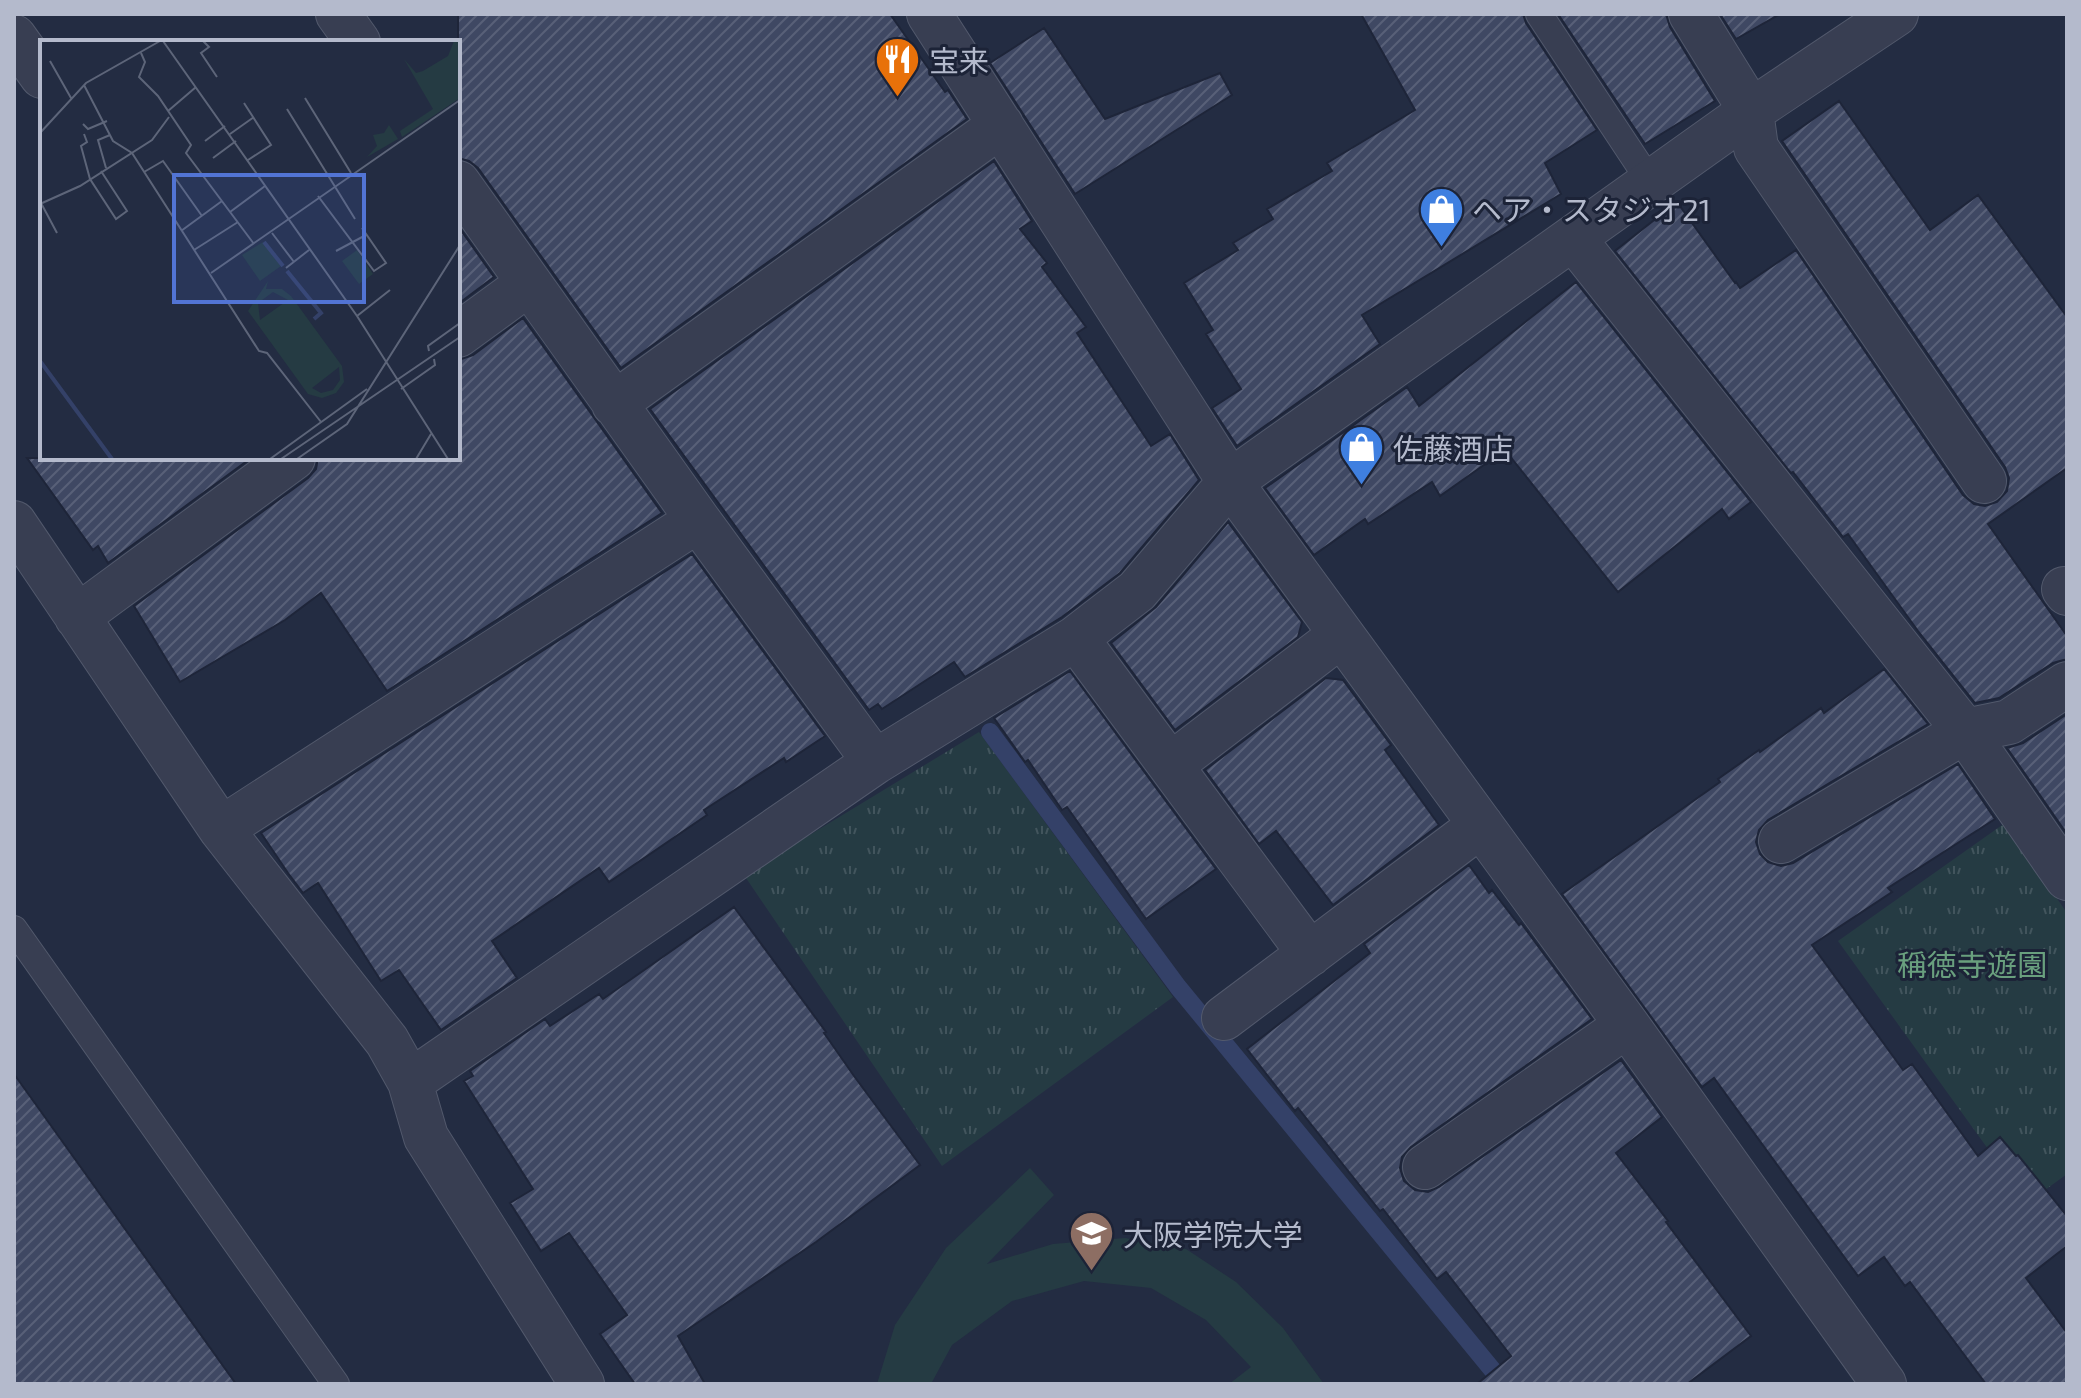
<svg xmlns="http://www.w3.org/2000/svg" width="2081" height="1398" font-family="'Exo 2','Noto Sans JP',sans-serif">
  <defs>
    <pattern id="grass-tufts" width="24" height="20" patternUnits="userSpaceOnUse" patternTransform="scale(2)"><rect width="24" height="20" fill="#253b43"/><path d="M3 7l-1-3M5 7V3M7 7l1-3M15 17l-1-3M17 17v-4M19 17l1-3" fill="none" stroke="#42555d"/></pattern>
    <pattern id="building-hatch" width="6" height="6" patternUnits="userSpaceOnUse" patternTransform="scale(2)"><rect width="6" height="6" fill="#3f4863"/><path d="M-1 1l2-2M0 6l6-6M5 7l2-2" fill="none" stroke="#586078"/></pattern>
  </defs>
  <rect width="100%" height="100%" fill="#232c42"/>
  <path fill="url(#grass-tufts)" d="M979 732 1173 997 942 1166 744 875Z
    M2005 823 2067 913V1174L2027 1203 1838 941Z"/>
  <path fill="#253b43" d="M1030 1168 1054 1195 987 1264 1053 1244 1125 1238 1186 1249 1236 1282 1283 1328 1324 1384H1229L1251 1367 1206 1320 1151 1288 1084 1281 1012 1301 952 1345 931 1384H877L895 1325 946 1248Z"/>
  <g fill="none" stroke-linecap="round" stroke-linejoin="round">
    <path stroke="#344168" stroke-width="18" d="M990 732 1178 987 1504 1384"/>
  </g>
  <path fill="url(#building-hatch)" stroke="#1e2539" stroke-width="2" d="M458 14H890L945 92 948 90 967 119 621 368 478 168 469 161 458 158Z
    M1361 14H1523L1526 23 1597 130 1545 163 1561 194 1362 315 1380 344 1237 446 1212 408 1241 389 1206 334 1213 330 1184 283 1238 250 1233 243 1273 219 1267 209 1332 171 1327 163 1415 110Z
    M1558 14H1666L1670 27 1715 101 1645 144Z
    M1720 14H1780L1736 39Z
    M1044 28 1105 119 1220 73 1232 95 1075 194 990 63Z
    M1839 101 1930 230 1978 195 2067 317V468L1988 524 2067 636V659L2053 663 1999 698 1975 703 1918 631 1848 534 1843 537 1793 472 1791 473 1615 251 1677 202 1735 283 1736 282 1740 288 1796 250 1963 495 1974 504 1985 506 1997 502 2007 491 2009 478 2005 467 1782 141Z
    M994 161 1032 221 1020 229 1047 263 1042 267 1086 327 1077 333 1151 446 1170 434 1199 480 1120 573 1062 617 965 677 954 662 882 709 878 704 869 710 650 409Z
    M458 226 494 277 458 304Z
    M1576 282 1751 502 1729 519 1722 509 1618 592 1505 450 1440 496 1432 482 1368 524 1365 519 1314 555 1265 488 1407 387 1419 406Z
    M523 318 662 513 387 691 321 593 285 620 180 682 134 606 308 478 316 469 318 458H458V360L473 355Z
    M27 458H251L108 563 98 546 93 550Z
    M1228 522 1302 622 1298 637 1175 730 1111 643 1156 607Z
    M692 554 825 736 786 762 784 758 704 810 707 815 609 882 599 868 492 941 517 978 441 1030 399 970 381 981 318 883 303 893 288 873 261 833Z
    M1884 669 1928 724 1768 820 1759 830 1756 842 1760 854 1768 862 1781 866 1793 863 1958 764 1995 819 1888 888 1892 892 1812 945 1903 1070 1912 1064 1978 1156 2000 1137 2016 1156 2018 1155 2067 1216V1246L2026 1278 2067 1333V1384H1986L1910 1282 1905 1286 1884 1257 1858 1276 1714 1078 1702 1087 1562 894 1720 782 1718 779 1759 750 1760 752 1821 708 1824 713Z
    M1070 671 1216 869 1146 919 1067 807 1062 810 1028 760 1025 762 994 718Z
    M1326 678 1343 680 1391 745 1385 750 1439 825 1333 905 1276 831 1259 844 1205 770Z
    M2067 714V834L2007 748 2023 743Z
    M1469 865 1489 893 1492 890 1519 925 1521 923 1592 1019 1411 1147 1402 1157 1400 1168 1404 1181 1415 1190 1428 1192 1439 1187 1621 1060 1662 1117 1616 1153 1668 1221 1666 1222 1751 1336 1687 1384H1477L1511 1356 1446 1272 1437 1279 1383 1209 1380 1211 1298 1108 1295 1111 1247 1049 1370 953 1364 944Z
    M734 907 826 1032 824 1033 854 1076 920 1165 816 1242 678 1336 705 1384H635L600 1334 627 1315 569 1233 541 1251 510 1203 533 1189 464 1081 473 1076 470 1071 545 1019 550 1026 599 994 603 999Z
    M14 1074 236 1384H14Z"/>
  <g fill="none" stroke-linecap="round" stroke-linejoin="round">
    <defs>
      <path id="lane" d="M1539 14 1651 183
        M14 929 336 1384"/>
      <path id="street" d="M338 14 358 42
        M929 14 1230 482 1627 1025 1884 1384
        M1691 14 1751 111 1756 148 1984 481
        M14 37 42 76
        M458 183 698 520 875 762
        M1573 238 1965 731 2067 878
        M458 335 529 283
        M614 404 1001 125
        M14 523 221 829 387 1041 410 1082 426 1137 582 1384
        M2064 589 2067 593
        M77 617 293 458
        M1076 638 1310 954
        M1172 764 1341 635
        M221 829 698 520
        M1781 841 1965 731 2009 722 2067 684
        M1224 1018 1481 825
        M410 1082 875 762 1076 638 1137 591 1230 482 1751 111 1896 14
        M1425 1167 1627 1025"/>
    </defs>
    <use href="#lane" stroke="#52596c" stroke-width="28"/>
    <use href="#street" stroke="#52596c" stroke-width="46"/>
    <use href="#lane" stroke="#383e52" stroke-width="26"/>
    <use href="#street" stroke="#383e52" stroke-width="44"/>
  </g>
  <defs>
    <symbol id="restaurant-pin" viewBox="-11 -11 22 30"><path d="M0 17L-7.5 6A9.5 9.5 0 1 1 7.5 6Z" fill="#e8710a" stroke="#1c2337"/><path d="M-5-6h1v4h1v-4h1v4h1v-4h1v5L-1.5 .5V6h-2V.5L-5-1ZM5-6V6H3V1.5H1.5Q1.5-4 5-6Z" fill="#fff"/></symbol>
    <symbol id="shop-pin" viewBox="-11 -11 22 30"><path d="M0 17L-7.5 6A9.5 9.5 0 1 1 7.5 6Z" fill="#3f7fe0" stroke="#1c2337"/><path d="M-5-2.5h2.3a2.7 3.5 0 0 1 5.4 0H5L5.5 6h-11ZM-1.5-2.5h3a1.5 2.3 0 0 0-3 0Z" fill="#fff"/></symbol>
    <symbol id="university-pin" viewBox="-11 -11 22 30"><path d="M0 17L-7.5 6A9.5 9.5 0 1 1 7.5 6Z" fill="#8d6e63" stroke="#1c2337"/><path d="M0-5L7-2L0 1L-7-2ZM-4 1L0 2.5L4 1V4Q0 6-4 4Z" fill="#fff"/></symbol>
  </defs>
  <g fill-rule="evenodd">
    <use href="#restaurant-pin" x="872" y="34" width="51" height="69"/>
    <use href="#shop-pin" x="1416" y="184" width="51" height="69"/>
    <use href="#shop-pin" x="1336" y="422" width="51" height="69"/>
    <use href="#university-pin" x="1066" y="1208" width="51" height="69"/>
  </g>
  <g text-anchor="middle" dominant-baseline="central" stroke-width="6" stroke-linejoin="round" paint-order="stroke">
    <g font-size="30" fill="#b4bacc" stroke="#1c2337" text-anchor="start">
      <text x="929" y="60">宝来</text>
      <text x="1472" y="209">ヘア・スタジオ21</text>
      <text x="1393" y="448">佐藤酒店</text>
      <text x="1123" y="1234">大阪学院大学</text>
    </g>
    <g font-size="30" fill="#699f7e" stroke="#1c2337">
      <text x="1972" y="964">稱徳寺遊園</text>
    </g>
  </g>
  <g transform="translate(40 40)">
    <rect width="420" height="420" fill="#232c42"/>
    <path d="M223 202 241 226 220 241 202 215ZM317 210 333 234 319 244 302 221Z" fill="#253b43"/>
    <path d="M414 1H420V58L362 97 360 91 393 69 364 19 376 33 383 31 408 16ZM349 85 358 99 327 117 337 106 333 95 344 93Z" fill="#253b43"/>
    <path d="M228 241 226 249H242L251 256 302 326 304 342 296 353 282 358 268 354 208 271ZM233 252 248 260 220 280 218 263ZM299 327 300 340 293 350 281 353 272 348Z" fill="#253b43" fill-rule="evenodd"/>
    <path fill="none" stroke="#344168" stroke-width="4" d="M224 202 243 226M247 231 281 273 274 279M0 321 72 419"/>
    <path fill="none" stroke="#5d6579" stroke-width="2" d="M123 1 317 276 408 419M163 1 169 7 161 13 177 37M101 13 105 22 99 37 118 56 151 105 146 113 214 204M10 21 31 58M44 45 73 101 92 113 219 311 227 313 281 382M265 58 311 133M204 63 231 105 208 120M247 69 315 179M128 71 156 47M43 84 48 89 67 81M0 93 46 43 120 1M44 94 47 102 41 106 50 139 76 179 87 171 61 131M190 94 214 77M165 101 185 86M173 118 196 101M66 128 58 100 70 95M104 132 123 121 162 176M278 156 334 231 346 223 322 188M1 163 17 193M0 164 40 146 112 100 129 77M190 172 225 146M141 191 182 161M232 193 254 222M154 210 198 182M296 211 326 195M246 228 269 210M171 233 420 60M317 276 350 250M389 311 388 306 420 283M361 349 395 325 394 319M230 419 327 349M241 419 420 297M257 419 307 384 420 205M376 419 391 394"/>
    <path fill="#5274d4" fill-opacity="0.15" stroke="#5274d4" stroke-width="4" d="M134 135H324V262H134Z"/>
    <rect width="420" height="420" fill="none" stroke="#b4bacc" stroke-width="4"/>
  </g>
  <rect width="2081" height="1398" fill="none" stroke="#b4bacc" stroke-width="32"/>
</svg>
